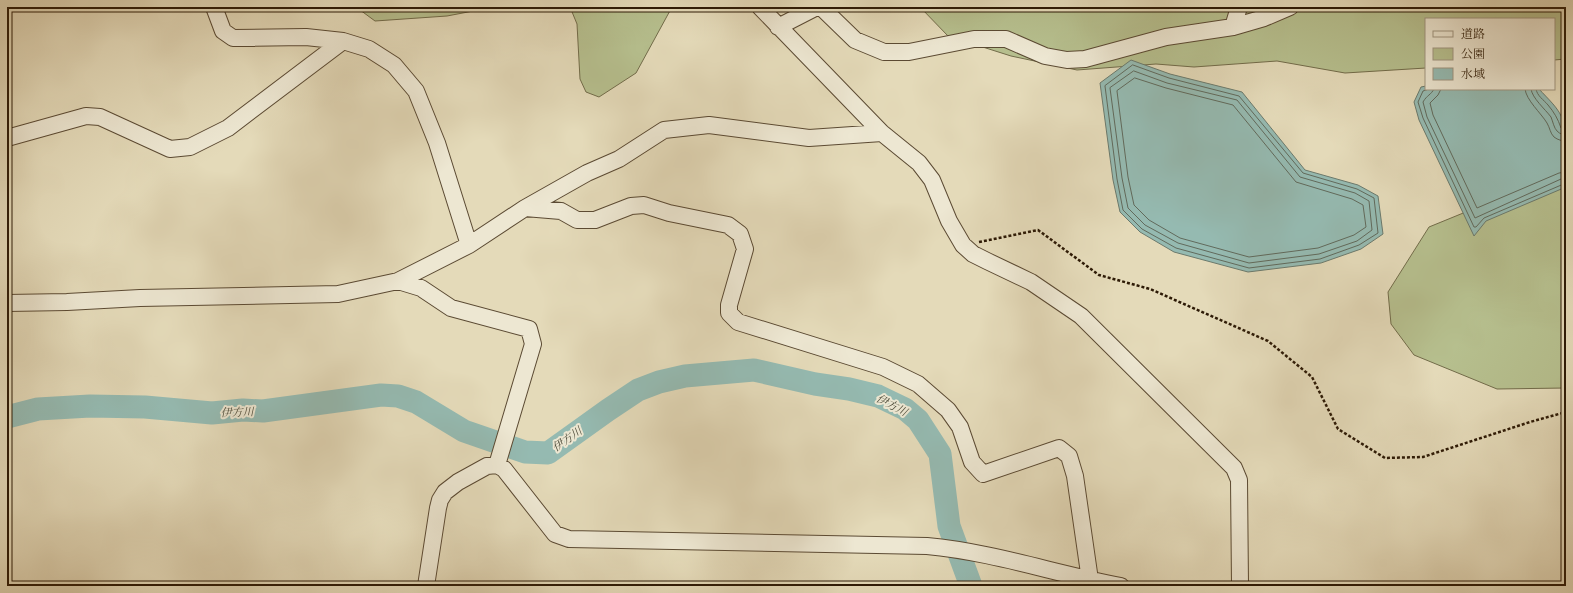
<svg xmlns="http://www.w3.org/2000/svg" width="1573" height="593" font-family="'Libre Caslon Text','Noto Serif JP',serif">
  <rect width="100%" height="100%" fill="#e4dab9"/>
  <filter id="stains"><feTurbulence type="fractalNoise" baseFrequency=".005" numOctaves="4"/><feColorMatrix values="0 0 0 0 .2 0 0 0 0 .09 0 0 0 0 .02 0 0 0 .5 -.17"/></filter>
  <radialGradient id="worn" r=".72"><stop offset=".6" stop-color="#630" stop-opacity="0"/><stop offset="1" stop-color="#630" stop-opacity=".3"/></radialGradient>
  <path fill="#b6bf8e" stroke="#726c4a" d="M356 7H494L447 16 375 21Z
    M570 7H672L636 73 599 97 586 92 580 79 577 24Z
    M920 7H1566V59L1554 60V19H1426V68L1345 73 1277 61 1194 67 1156 64 1077 70 1011 56 948 36Z
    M1566 171V388L1497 389 1414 355 1391 324 1388 292 1429 227Z"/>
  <path fill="#95bab1" stroke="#6b7a6d" d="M1131 60 1170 74 1242 92 1305 170 1358 185 1378 196 1383 234 1361 249 1321 263 1248 272 1174 252 1140 232 1120 212 1113 180 1100 83Z
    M1426 86V89H1539C1547 98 1560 109 1563 121 1570 141 1566 166 1566 187L1486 221 1474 236 1419 120 1414 102 1421 87Z"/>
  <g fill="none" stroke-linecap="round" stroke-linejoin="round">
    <path stroke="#616a5c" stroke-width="1" d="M1133 65 1169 78 1239 96 1303 173 1357 189 1374 198 1378 233 1359 245 1320 259 1249 268 1176 248 1142 229 1123 210 1117 179 1105 86Z
      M1134 71 1167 83 1237 100 1300 177 1355 193 1369 201 1372 230 1357 241 1319 254 1249 263 1178 243 1145 225 1128 208 1122 178 1110 88Z
      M1135 78 1166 88 1233 105 1296 182 1352 199 1363 205 1366 227 1354 235 1318 248 1249 257 1180 238 1149 220 1134 205 1128 177 1117 91Z
      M1429 89 1423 91 1418 102 1423 118 1474 227H1476L1484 218 1566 183
      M1434 89C1431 95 1427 95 1423 102L1427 117 1475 218 1561 179 1566 178
      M1441 89 1438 95 1430 103 1433 115 1477 208 1559 173 1566 172
      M1525 89C1526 100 1541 113 1547 123 1550 128 1550 133 1554 137 1558 140 1562 141 1566 141
      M1531 89C1532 98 1545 109 1551 117 1553 122 1554 128 1557 131 1560 134 1563 135 1566 135
      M1536 89C1537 96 1544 100 1548 105 1554 112 1558 119 1561 128L1566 130"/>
    <path stroke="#95bab1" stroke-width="23" d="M7 417 38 409 90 406 145 407 212 413 243 410 263 411 381 395 398 396 416 402 464 431 525 452 548 453 608 410 638 390 659 382 685 376 754 370 815 384 849 389 878 396 905 409 918 420 940 454 949 526 971 586"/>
    <defs>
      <path id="minor" d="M214 7 223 31 233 38 306 37 343 41 369 49 394 65 416 91 437 143 469 245
        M760 7 882 133 919 163 932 180 949 221 963 245 973 254 987 261 1031 282 1081 316 1234 468 1239 480 1240 586
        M821 7 855 40 884 52H909L974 39H1006L1045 56 1067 60 1085 59 1166 37 1233 27 1264 18 1290 7
        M778 27 817 7
        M1233 27 1239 7
        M7 138 86 116 100 117 170 149 190 147 228 128 343 41
        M525 208 561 211 577 220H595L631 206 644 205 669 213 728 225 740 234 745 249 729 305V313L738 322 883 367 918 384 948 410 960 427 972 462 983 474 1059 448 1069 456 1075 476 1090 580
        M398 281 421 288 451 308 529 329 533 344 497 465
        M7 303 67 302 140 298 338 294 398 281 469 245 525 208 587 173 619 159 664 130 709 125 809 138 882 133
        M426 586 438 508 440 500 445 492 458 482 487 466 497 465 504 469 555 534 569 539 927 546C993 552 1056 574 1121 586"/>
    </defs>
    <use href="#minor" stroke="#5b4a33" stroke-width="18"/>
    <path stroke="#2d1a06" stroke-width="2.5" stroke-dasharray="3 2" stroke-linecap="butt" d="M979 242 1038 230 1099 275 1150 289 1268 341 1312 377 1338 429 1385 458 1423 457 1530 422 1566 412"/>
    <use href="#minor" stroke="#ede7d2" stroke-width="16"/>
  </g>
  <g text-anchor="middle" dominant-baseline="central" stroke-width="4" stroke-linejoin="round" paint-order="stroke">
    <g font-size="11" font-style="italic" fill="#4c4a39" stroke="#ede7d2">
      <text transform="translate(892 405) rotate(28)">伊方川</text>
      <text transform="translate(237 412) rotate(-2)">伊方川</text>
      <text transform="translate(567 439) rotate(-35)">伊方川</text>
    </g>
  </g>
  <rect width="1573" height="593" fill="none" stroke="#e4dab9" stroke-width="24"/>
  <rect x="8" y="8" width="1557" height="577" fill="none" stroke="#2d1a06" stroke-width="2"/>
  <rect x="12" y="12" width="1549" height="569" fill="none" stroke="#2d1a06"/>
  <rect x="1425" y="18" width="130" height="72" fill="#ede7d2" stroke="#a09580"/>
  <rect x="1433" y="31" width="20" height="6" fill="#ede7d2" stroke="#a09580"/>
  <text x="1461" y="38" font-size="12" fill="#2d1a06">道路</text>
  <rect x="1433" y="48" width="20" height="12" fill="#b6bf8e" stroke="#a09580"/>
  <text x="1461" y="58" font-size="12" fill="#2d1a06">公園</text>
  <rect x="1433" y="68" width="20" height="12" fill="#95bab1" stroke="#a09580"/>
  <text x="1461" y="78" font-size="12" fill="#2d1a06">水域</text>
  <rect width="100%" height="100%" filter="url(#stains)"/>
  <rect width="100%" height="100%" fill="url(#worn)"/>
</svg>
